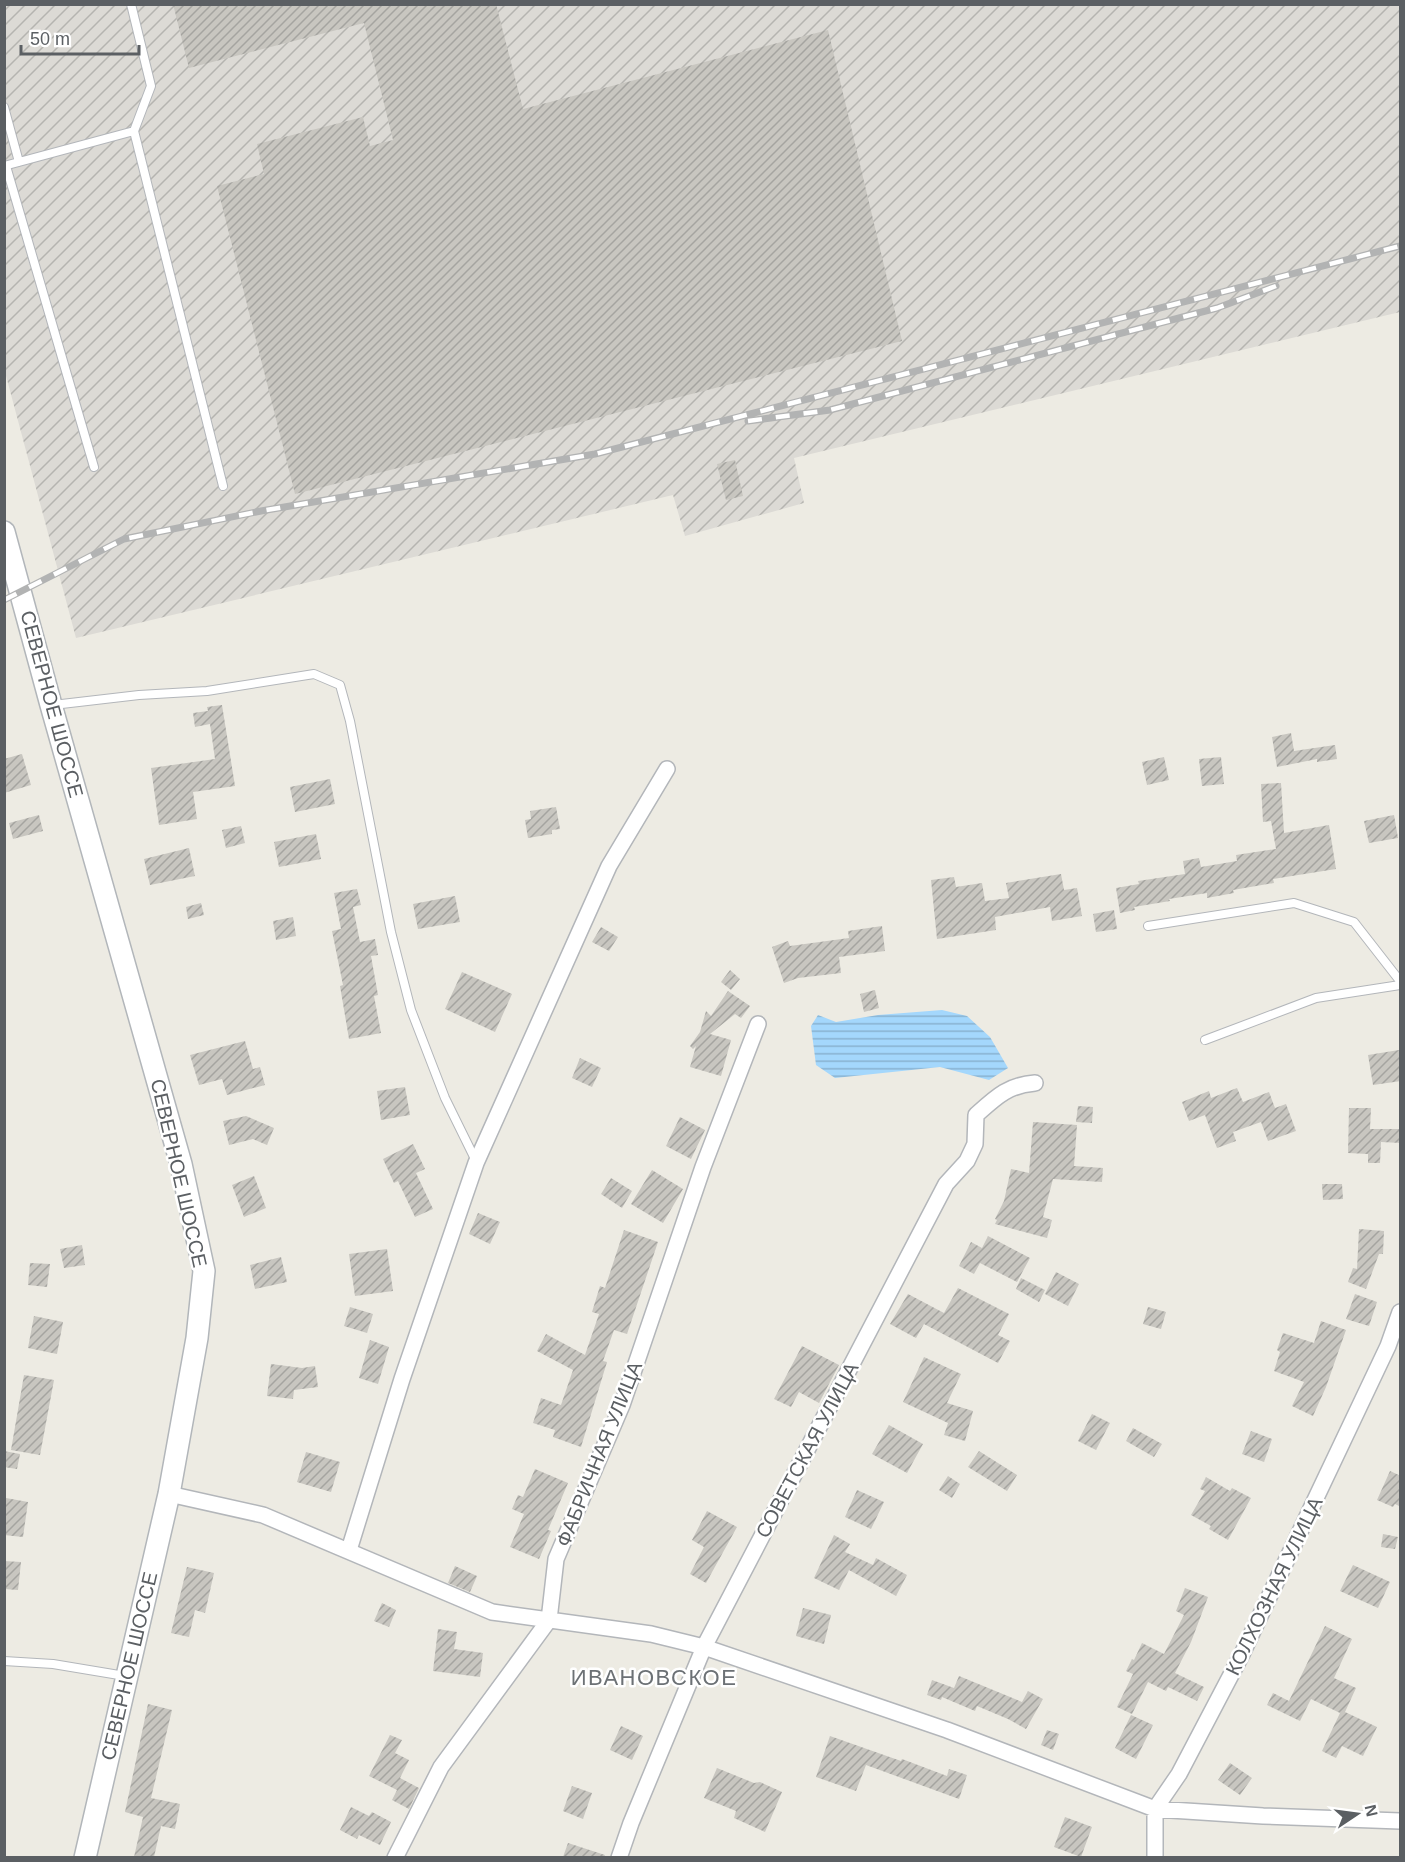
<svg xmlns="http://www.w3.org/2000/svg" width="1405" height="1862" font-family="Arial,sans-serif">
  <defs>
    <pattern id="industrial-furrows" width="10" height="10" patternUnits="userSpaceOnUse" patternTransform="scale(1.5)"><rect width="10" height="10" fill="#dcdad5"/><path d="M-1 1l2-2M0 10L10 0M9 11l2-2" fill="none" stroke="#b5b4b0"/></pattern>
    <pattern id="water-rules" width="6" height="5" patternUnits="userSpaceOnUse" patternTransform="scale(1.5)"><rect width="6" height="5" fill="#a4d7fc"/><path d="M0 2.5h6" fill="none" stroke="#89b2d0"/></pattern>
    <pattern id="building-hatch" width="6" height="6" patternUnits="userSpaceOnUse" patternTransform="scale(1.5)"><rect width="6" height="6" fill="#c8c6c0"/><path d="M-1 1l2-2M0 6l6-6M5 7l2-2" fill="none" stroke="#a5a4a0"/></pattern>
  </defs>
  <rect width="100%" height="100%" fill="#edebe3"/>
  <path fill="url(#industrial-furrows)" d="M4 5H1400V312L794 458 804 503 685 536 673 495 76 638 5 372Z"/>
  <path fill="url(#water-rules)" d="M942 1010 967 1016 990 1037 1008 1068 989 1080 940 1067 835 1078 816 1065 811 1026 818 1015 836 1022 878 1015Z"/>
  <path fill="url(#building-hatch)" d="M173 4H496L523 109 828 30 902 341 295 494 217 186 264 174 257 144 363 117 370 146 393 140 364 23 189 68Z
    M735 460 743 496 726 500 717 464Z
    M222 705 235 786 193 792 197 819 159 825 151 768 215 759 210 724 195 727 193 713 208 711 207 707Z
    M1291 733 1294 751 1335 745 1337 759 1317 762V759L1277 767 1272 737Z
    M22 754 31 785 4 793V759Z
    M1164 757 1169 780 1147 785 1142 762Z
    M1221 757 1224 784 1202 786 1199 759Z
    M330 779 335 804 295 812 290 787Z
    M1281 783 1284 833 1329 825 1336 869 1273 879 1274 883 1233 890 1234 893 1207 898V893L1169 899 1170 901 1134 907 1135 910 1120 913 1116 888 1139 884 1138 881 1185 874 1183 861 1199 858 1201 867 1237 861 1236 855 1276 849 1271 821 1263 822 1261 784Z
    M556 807 560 829 552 830V834L528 838 525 820 531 819 530 811Z
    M39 815 43 831 13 839 9 823Z
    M1394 815 1398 838 1369 843 1364 821Z
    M241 826 245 843 226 848 222 830Z
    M316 834 321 859 279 867 274 842Z
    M189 848 195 876 150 885 144 859Z
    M1061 874 1064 890 1077 888 1082 916 1052 921 1050 907 995 917 996 930 937 939 931 880 954 877 956 887 982 883 985 901 1009 898 1006 883Z
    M357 889 361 905 353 907 360 942 375 939 378 955 371 956 378 995 374 996 381 1033 349 1039 340 986 343 985 332 931 341 929 334 893Z
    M455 896 460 922 418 929 413 904Z
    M201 903 204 915 188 919 186 907Z
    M1114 910 1117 929 1096 932 1093 914Z
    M293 917 296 936 276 940 273 921Z
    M882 926 885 951 839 957 841 973 798 978 784 983 772 947 788 941 790 946 849 938 848 931Z
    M601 927 618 937 609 951 592 942Z
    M730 970 740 979 731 990 721 982Z
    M462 972 512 994 495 1032 445 1009Z
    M875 990 879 1008 864 1012 860 994Z
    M728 991 750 1006 741 1018 735 1014 710 1034 731 1040 721 1076 690 1067 696 1046 693 1049 690 1046 700 1032 706 1011 711 1016Z
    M245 1041 253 1069 260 1067 265 1085 227 1095 222 1079 199 1085 190 1055Z
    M1399 1050 1401 1081 1373 1085 1368 1055Z
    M580 1058 601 1068 592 1087 572 1078Z
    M405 1087 410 1115 381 1120 377 1091Z
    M1237 1088 1243 1102 1269 1092 1275 1108 1286 1104 1296 1131 1268 1141 1261 1122 1233 1132 1236 1141 1217 1148 1205 1115 1189 1121 1182 1102 1209 1091 1211 1098Z
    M1078 1106 1093 1107 1092 1123 1076 1122Z
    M1349 1108H1371L1370 1129H1401V1143L1381 1142 1380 1163H1368V1154L1348 1153Z
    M246 1116 274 1128 267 1145 253 1139 229 1145 223 1121Z
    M680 1117 705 1130 691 1159 666 1146Z
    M1033 1122 1077 1125 1074 1166 1103 1168 1102 1182 1053 1179 1043 1217 1052 1220 1047 1238 995 1224 997 1220 995 1219 1004 1201 1011 1169 1029 1173Z
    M413 1144 425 1169 416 1173 433 1209 415 1217 398 1181 394 1183 383 1159Z
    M652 1170 683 1189 663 1223 631 1204Z
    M254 1176 266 1208 244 1217 232 1185Z
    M611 1178 632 1191 622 1208 601 1194Z
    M1322 1184H1342L1343 1199 1323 1200Z
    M478 1213 500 1222 490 1244 469 1234Z
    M1359 1229 1384 1231 1383 1254H1379L1366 1289 1348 1282 1353 1268 1357 1269Z
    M624 1230 658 1242 627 1334 614 1330 603 1361 607 1362 581 1447 553 1437 555 1430 533 1423 541 1398 561 1405 573 1370 537 1351 546 1334 585 1355 599 1314 592 1312 600 1286 605 1288Z
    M988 1236 1030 1258 1017 1282 980 1263 974 1274 959 1266 971 1242 982 1248Z
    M82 1245 85 1265 64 1268 60 1249Z
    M387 1249 393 1291 355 1296 349 1254Z
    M281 1257 287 1282 255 1289 250 1265Z
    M30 1263 50 1264 47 1287 28 1285Z
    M1056 1272 1079 1284 1068 1306 1045 1294Z
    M1021 1278 1045 1290 1039 1302 1016 1289Z
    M958 1288 1009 1314 998 1335 1010 1341 998 1363 924 1324 916 1338 890 1324 908 1294 944 1313Z
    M1355 1294 1377 1302 1369 1326 1346 1319Z
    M350 1307 373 1314 367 1333 344 1326Z
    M1148 1307 1166 1312 1161 1329 1143 1324Z
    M34 1316 63 1322 57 1354 28 1348Z
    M1321 1321 1346 1330 1326 1387 1313 1416 1292 1406 1304 1382 1274 1371 1280 1352 1277 1350 1283 1333 1314 1343Z
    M370 1340 389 1347 378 1384 359 1378Z
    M802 1346 839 1365 819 1403 799 1392 791 1407 774 1399Z
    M924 1357 961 1374 947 1403 973 1411 965 1441 944 1435 948 1423 903 1402Z
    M271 1364 302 1368 315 1366 318 1387 294 1390 293 1399 267 1396Z
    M24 1375 54 1380 40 1455 11 1450Z
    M1092 1414 1110 1423 1096 1450 1078 1441Z
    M889 1425 923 1444 907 1473 872 1454Z
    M1133 1428 1162 1444 1154 1457 1126 1441Z
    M1251 1431 1272 1439 1264 1462 1242 1454Z
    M4 1451 20 1454 17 1469 4 1467Z
    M979 1451 1017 1475 1007 1491 968 1467Z
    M306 1452 340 1462 331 1492 297 1482Z
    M535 1469 568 1483 548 1530 551 1531 539 1559 510 1547 524 1514 512 1509 518 1495 523 1497Z
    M1390 1471 1401 1476V1507L1395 1504 1393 1507 1377 1500Z
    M948 1476 960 1484 952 1498 939 1490Z
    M1206 1477 1230 1491 1232 1488 1251 1498 1228 1540 1209 1529 1211 1526 1191 1515 1205 1491 1200 1489Z
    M857 1490 884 1502 871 1529 845 1517Z
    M6 1498 28 1502 23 1537 4 1535Z
    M707 1511 737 1527 706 1583 690 1574 704 1547 692 1540Z
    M1383 1534 1398 1537 1395 1549 1381 1547Z
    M834 1535 850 1544 845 1552 873 1565 876 1558 907 1575 896 1596 849 1570 839 1590 814 1578Z
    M4 1561 21 1562 18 1590 4 1589Z
    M1353 1565 1390 1582 1378 1608 1340 1591Z
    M455 1566 477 1576 470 1592 448 1583Z
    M187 1567 214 1573 205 1613 195 1610 189 1637 171 1633Z
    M1185 1588 1208 1597 1191 1642 1175 1673 1204 1687 1197 1701 1168 1687 1166 1691 1148 1682 1132 1714 1117 1707 1133 1674 1126 1671 1132 1659 1134 1660 1142 1643 1164 1654 1184 1615 1176 1611Z
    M382 1603 396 1610 389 1627 374 1621Z
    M803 1608 831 1615 824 1644 796 1636Z
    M1325 1626 1352 1639 1334 1678 1356 1688 1345 1712 1377 1727 1363 1756 1342 1746 1336 1758 1322 1751 1340 1713 1311 1699 1300 1721 1267 1705 1273 1693 1289 1701Z
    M438 1629 457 1632 454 1649 483 1653 480 1677 433 1671Z
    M959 1676 1022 1702 1028 1691 1043 1699 1026 1729 1008 1719 977 1706 975 1711 942 1697 941 1700 927 1695 932 1680 954 1688Z
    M148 1704 172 1710 151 1798 180 1804 175 1829 161 1826 154 1857H134L143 1817 125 1812Z
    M1131 1715 1153 1725 1136 1759 1115 1748Z
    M621 1726 643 1736 632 1760 610 1750Z
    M1047 1730 1059 1734 1053 1750 1041 1745Z
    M390 1735 402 1740 395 1753 409 1760 400 1778 419 1788 409 1809 392 1800 397 1790 369 1776Z
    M830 1736 901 1761 902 1759 947 1776 949 1769 967 1775 959 1799 866 1765 856 1791 816 1777Z
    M1230 1763 1252 1778 1240 1795 1218 1780Z
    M717 1768 754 1783 760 1782 782 1792 765 1832 734 1818 736 1811 704 1798Z
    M572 1786 592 1793 583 1819 563 1811Z
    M351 1807 369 1816 372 1812 391 1822 380 1845 359 1835 357 1839 340 1830Z
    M1065 1817 1092 1827 1081 1857 1054 1847Z
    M568 1843 605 1855 604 1857H563Z"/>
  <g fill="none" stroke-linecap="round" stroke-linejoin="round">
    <defs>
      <path id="lane" d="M4 107 19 162
        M134 131 223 486
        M4 166 134 131 151 86 131 4
        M6 166 94 467
        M53 705 139 695 207 691 314 674 340 685 350 721 391 932 411 1010 445 1098 476 1161
        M1148 926 1294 903 1354 922 1400 981
        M1205 1040 1316 998 1400 985
        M4 1661 53 1664 125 1676"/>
      <path id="street" d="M169 1494 263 1515 492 1612 651 1634 704 1647 947 1730 1155 1809 1263 1816 1400 1821
        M349 1550 402 1379 476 1163 609 866 667 769
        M395 1858 441 1767 549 1620 556 1559 622 1405 703 1167 758 1024
        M619 1858 631 1823 704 1647 946 1184 967 1161 975 1144 976 1115C996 1097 1008 1085 1035 1083
        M1155 1858V1809L1179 1774 1243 1652 1388 1346 1400 1312"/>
      <path id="secondary" d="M4 532 51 705 181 1164 204 1271 197 1338 169 1494 85 1858"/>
    </defs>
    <use href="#lane" stroke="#b3b6ba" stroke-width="10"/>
    <use href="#street" stroke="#b3b6ba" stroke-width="18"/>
    <use href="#secondary" stroke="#b2b6ba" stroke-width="24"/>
    <use href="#lane" stroke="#fff" stroke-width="8"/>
    <use href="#street" stroke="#fff" stroke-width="15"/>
    <use href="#secondary" stroke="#fff" stroke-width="21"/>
    <defs>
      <path id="rail" d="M748 421 830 410 1217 308 1276 286
        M4 600 124 539 261 511 595 454 1400 246"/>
    </defs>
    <use href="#rail" stroke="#b2b3b3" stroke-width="7"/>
    <use href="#rail" stroke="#fff" stroke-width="4.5" stroke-dasharray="14" stroke-linecap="butt"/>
  </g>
  <g text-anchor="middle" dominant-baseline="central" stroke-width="5" stroke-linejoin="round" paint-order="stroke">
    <g font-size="20" fill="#5b5f63" stroke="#fff">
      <text transform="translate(52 704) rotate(75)">СЕВЕРНОЕ ШОССЕ</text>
      <text transform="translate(179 1173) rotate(77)">СЕВЕРНОЕ ШОССЕ</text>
      <text transform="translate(807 1450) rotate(-62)">СОВЕТСКАЯ УЛИЦА</text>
      <text transform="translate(599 1454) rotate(-68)">ФАБРИЧНАЯ УЛИЦА</text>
      <text transform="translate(1274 1586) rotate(-64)">КОЛХОЗНАЯ УЛИЦА</text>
      <text transform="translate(129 1666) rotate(-77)">СЕВЕРНОЕ ШОССЕ</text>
    </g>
    <g font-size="22" letter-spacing="1.5" fill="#6c7175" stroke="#fff">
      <text x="654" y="1677">ИВАНОВСКОЕ</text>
    </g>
  </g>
  <rect width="1405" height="1862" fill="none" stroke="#5b5f63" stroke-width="12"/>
  <g transform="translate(1357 1814) rotate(77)" stroke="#ffffff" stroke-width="4.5" paint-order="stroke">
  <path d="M0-4.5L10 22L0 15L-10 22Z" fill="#5b5f63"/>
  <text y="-9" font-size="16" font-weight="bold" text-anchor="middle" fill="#5b5f63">N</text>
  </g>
  <path d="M21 45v9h118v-9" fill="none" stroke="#5b5f63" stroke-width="3"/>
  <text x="30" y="45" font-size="18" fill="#5b5f63" stroke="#ffffff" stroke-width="4.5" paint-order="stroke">50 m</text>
</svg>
